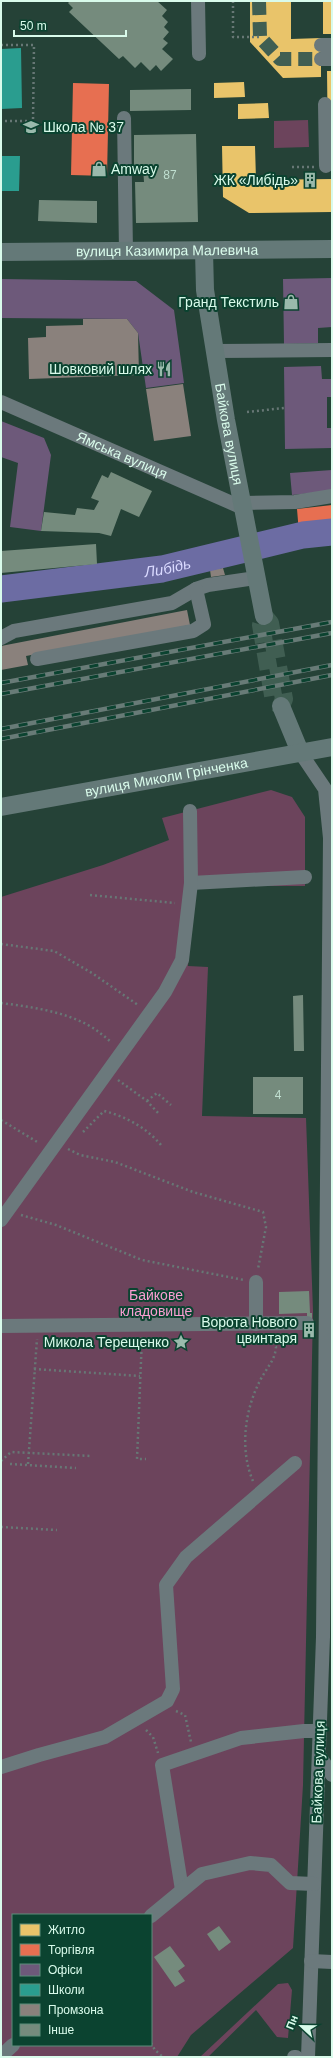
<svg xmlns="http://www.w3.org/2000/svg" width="333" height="2058" font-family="Helvetica,sans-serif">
  <rect width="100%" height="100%" fill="#254237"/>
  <path fill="#6c445c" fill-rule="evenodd" d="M308 120 309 147 274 148V121Z
    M271 790 292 797 305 817V886H192L188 966 208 967 202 1116 306 1118 313 1311 303 1785 293 1948 191 2035 177 2057H1V897L103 865 169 840 162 818ZM13 1915H151V2045H13Z
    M288 1983 292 1990 288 2038 277 2037 256 2010 208 2057H200L278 1984Z"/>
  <path fill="#e9c46a" d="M250 1H291V39L321 38V77L283 78 250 42Z
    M323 1H332V34H323Z
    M327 71H332V157H328Z
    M244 82 245 97 214 98V83Z
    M268 103 269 118 238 119V104Z
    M222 146H255L256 180 332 179V212L249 213 223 197Z"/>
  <path fill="#e76f51" d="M73 83 109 84 107 176 71 175Z
    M332 505V529L299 533 297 509Z"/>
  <path fill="#6d597a" d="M332 278V327L318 328V343L284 344 283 279Z
    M1 279 136 281 174 310 184 383 146 388 138 333 127 319 1 318Z
    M321 366 322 379H332V397H327V428H332V448L285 449 284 367Z
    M1 421 44 438 51 455 41 531 10 527 18 463 1 457Z
    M332 470V491L292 495 290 473Z"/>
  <path fill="#2a9d8f" d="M21 48 22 108 1 109V49Z
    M1 156H20L19 191H1Z"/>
  <path fill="#8a817c" d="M83 319H127L138 333 139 375 29 379 28 338 46 337V326L83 325Z
    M183 384 191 436 154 441 146 389Z
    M223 568 225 575 211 577 210 570Z
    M187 610 190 625 26 656 28 665 1 670V646Z"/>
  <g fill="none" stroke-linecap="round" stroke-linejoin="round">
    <path stroke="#6c6ca3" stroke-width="27" id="s1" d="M1 589 162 569 303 535 332 532"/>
  </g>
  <path fill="#758b7d" d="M70 1H157L167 10 162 16 168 22 164 27 169 32 163 39 168 43 162 49 173 59 161 71 156 65 150 71 141 62 135 68 123 56 119 59 69 12 73 8 68 3Z
    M191 89V110L130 111V90Z
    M196 134 198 222 136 223 135 182H144L143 167 134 168V135Z
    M39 200 97 201V223L38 221Z
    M111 472 152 491 139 517 121 509 111 536 99 533 41 531 44 512 75 515 77 508 94 510 99 501 91 498 102 475 108 478Z
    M96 544 97 564 1 573V551Z
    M303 995 304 1051H294L293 996Z
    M253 1077H303V1114H253Z
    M309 1291 310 1313H312V1337L307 1338V1313L279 1314V1292Z
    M219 1926 231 1942 219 1951 207 1934Z
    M170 1946 185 1966 178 1971 185 1981 175 1987 154 1957Z"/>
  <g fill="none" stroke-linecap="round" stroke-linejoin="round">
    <path stroke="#405e52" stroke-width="14" stroke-dasharray="14 7" stroke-linecap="butt" d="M259 1 260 37 280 59H321"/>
    <path stroke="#405e52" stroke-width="18" stroke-dasharray="18 9" stroke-linecap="butt" d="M264 616 270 623 284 699 281 706 274 701 261 625Z"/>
    <path stroke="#677775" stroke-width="2.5" stroke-dasharray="2 3" stroke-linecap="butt" d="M233 1V37H260
      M1 45H34L33 121H1
      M292 167H314
      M247 412 284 408
      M90 895 175 903
      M1 944 54 951 92 973 138 1005
      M1 1003C31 1007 62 1011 88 1025 97 1030 104 1036 111 1042
      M118 1080 147 1101 159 1114
      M147 1101 157 1093 171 1105
      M1 1120 39 1143
      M83 1132 104 1111C125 1116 147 1128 161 1145
      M68 1149 80 1155 115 1162 193 1192 263 1212 266 1227 258 1269
      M21 1215 56 1225 142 1260 244 1280
      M142 1337 137 1459H146
      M34 1369 140 1376
      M1 1461 11 1452 91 1456
      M10 1464 76 1468
      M28 1464 37 1339
      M253 1481C239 1449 245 1407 262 1377 268 1366 275 1360 276 1347L271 1342V1336
      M1 1527 57 1530
      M176 1711 185 1715 191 1742
      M146 1730 153 1737 158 1753
      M151 2043 155 2050 163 2057"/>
    <g stroke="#6b797c" stroke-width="14">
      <path d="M198 1 199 54"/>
      <path d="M321 45H332"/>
      <path d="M321 59H332"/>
      <path d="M325 104 326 166"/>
      <path d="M124 118 126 252"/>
      <path d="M216 351 332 350"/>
      <path id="s2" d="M1 402 243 508"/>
      <path d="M243 503 295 502 332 496"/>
      <path d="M1 638 14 631 172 603 196 589 208 585 256 578"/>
      <path d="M37 659 193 631 204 624 196 589"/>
      <path d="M300 752 325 789 330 838 323 1637 308 2057"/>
      <path d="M191 883 305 877"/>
      <path d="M1 1220 165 992 182 960 191 883 190 811"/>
      <path d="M256 1282V1324"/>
      <path d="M1 1326 307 1323"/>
      <path d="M319 1755 332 1775"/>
      <path d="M1 1767 39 1755 105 1737 167 1701 173 1689 166 1585 186 1557 295 1463"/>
      <path d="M182 1890 162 1765 241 1738 304 1731H319"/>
      <path d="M151 1916 202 1874 250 1863 271 1865 290 1883 314 1884"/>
      <path d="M311 1961 332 1962"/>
      <path d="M1 2056 13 2045"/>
      <path d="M294 2057H296"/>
    </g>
    <g stroke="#647978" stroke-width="18">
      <path id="s3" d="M204 251 205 290 226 420 264 616"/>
      <path id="s4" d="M1 252 332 249"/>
      <path d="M281 706 300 752"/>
      <path id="s5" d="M1 807 332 747"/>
    </g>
    <defs>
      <path id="rail" d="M1 683 332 622
        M1 694 332 633
        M1 729 332 665
        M1 739 332 675"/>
    </defs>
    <use href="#rail" stroke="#687b77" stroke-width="4.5"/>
    <use href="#rail" stroke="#0b4330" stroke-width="3" stroke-dasharray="9" stroke-linecap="butt"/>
  </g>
  <defs>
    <symbol id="school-bare" viewBox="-9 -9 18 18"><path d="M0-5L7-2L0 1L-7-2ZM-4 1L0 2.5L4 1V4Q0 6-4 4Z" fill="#9abaac" stroke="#0b4330" stroke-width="2.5" paint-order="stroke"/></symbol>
    <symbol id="shop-bare" viewBox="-9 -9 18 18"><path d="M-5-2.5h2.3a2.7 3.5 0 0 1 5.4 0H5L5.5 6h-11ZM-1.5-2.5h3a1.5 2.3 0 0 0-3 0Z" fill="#9abaac" stroke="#0b4330" stroke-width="2.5" paint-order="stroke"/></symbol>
    <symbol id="building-bare" viewBox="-9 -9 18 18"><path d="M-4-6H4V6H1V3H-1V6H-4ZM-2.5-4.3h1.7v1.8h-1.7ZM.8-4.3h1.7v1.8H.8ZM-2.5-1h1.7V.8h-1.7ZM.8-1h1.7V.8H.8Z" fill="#9abaac" stroke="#0b4330" stroke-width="2.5" paint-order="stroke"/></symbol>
    <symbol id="restaurant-bare" viewBox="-9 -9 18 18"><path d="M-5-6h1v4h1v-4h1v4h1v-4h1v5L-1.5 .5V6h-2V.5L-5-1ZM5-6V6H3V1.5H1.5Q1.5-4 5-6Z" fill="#9abaac" stroke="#0b4330" stroke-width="2.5" paint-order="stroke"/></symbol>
    <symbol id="sight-bare" viewBox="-9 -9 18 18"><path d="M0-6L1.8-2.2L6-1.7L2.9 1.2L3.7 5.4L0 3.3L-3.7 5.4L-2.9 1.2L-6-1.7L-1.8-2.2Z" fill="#9abaac" stroke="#0b4330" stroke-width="2.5" paint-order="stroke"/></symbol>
  </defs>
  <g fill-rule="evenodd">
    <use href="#school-bare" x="20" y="116" width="22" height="22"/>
    <use href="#shop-bare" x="88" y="158" width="22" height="22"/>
    <use href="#building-bare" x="299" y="169" width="22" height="22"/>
    <use href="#shop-bare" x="280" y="291" width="22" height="22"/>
    <use href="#restaurant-bare" x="153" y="358" width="22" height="22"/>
    <use href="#building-bare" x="298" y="1319" width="22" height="22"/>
    <use href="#sight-bare" x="170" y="1331" width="22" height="22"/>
  </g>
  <g text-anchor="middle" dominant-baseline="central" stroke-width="4" stroke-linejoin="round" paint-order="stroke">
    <g font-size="12" fill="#c0dfd0">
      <text x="170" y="175">87</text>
      <text x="278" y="1095">4</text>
    </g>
    <g font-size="14" fill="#d9fbeb" stroke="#0b4330" text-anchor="end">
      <text x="43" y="127" text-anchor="start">Школа № 37</text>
      <text x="111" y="169" text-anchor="start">Amway</text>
      <text x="298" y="180">ЖК «Либідь»</text>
      <text x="279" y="302">Гранд Текстиль</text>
      <text x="152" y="369">Шовковий шлях</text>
      <text x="297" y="1322">Ворота Нового<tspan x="297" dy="16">цвинтаря</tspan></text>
      <text x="169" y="1342">Микола Терещенко</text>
    </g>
    <g font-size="14" fill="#d9fbeb" stroke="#0b4330">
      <text stroke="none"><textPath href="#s4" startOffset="166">вулиця Казимира Малевича</textPath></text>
      <text stroke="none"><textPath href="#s3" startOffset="185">Байкова вулиця</textPath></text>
      <text stroke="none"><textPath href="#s2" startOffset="132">Ямська вулиця</textPath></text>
      <text stroke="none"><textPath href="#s5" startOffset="168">вулиця Миколи Грінченка</textPath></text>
      <text transform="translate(318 1772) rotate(-88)">Байкова вулиця</text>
    </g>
    <g font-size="14" fill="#f99ed2" stroke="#0b4330">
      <text x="156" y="1295">Байкове<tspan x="156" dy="16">кладовище</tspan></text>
    </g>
    <g font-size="15" font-style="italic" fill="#dadaff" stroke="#0b4330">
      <text stroke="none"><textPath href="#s1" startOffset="168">Либідь</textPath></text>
    </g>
  </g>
  <rect width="333" height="2058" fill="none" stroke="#d9fbeb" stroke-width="4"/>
  <rect x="12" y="1914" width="140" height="132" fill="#0b4330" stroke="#5d8d7b"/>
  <rect x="20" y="1924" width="20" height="12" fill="#e9c46a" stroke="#5d8d7b"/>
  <text x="48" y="1934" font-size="12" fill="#d9fbeb">Житло</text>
  <rect x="20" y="1944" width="20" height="12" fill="#e76f51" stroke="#5d8d7b"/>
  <text x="48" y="1954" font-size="12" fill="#d9fbeb">Торгівля</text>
  <rect x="20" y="1964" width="20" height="12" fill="#6d597a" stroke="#5d8d7b"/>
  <text x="48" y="1974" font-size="12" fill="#d9fbeb">Офіси</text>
  <rect x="20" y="1984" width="20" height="12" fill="#2a9d8f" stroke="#5d8d7b"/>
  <text x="48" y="1994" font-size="12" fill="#d9fbeb">Школи</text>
  <rect x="20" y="2004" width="20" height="12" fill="#8a817c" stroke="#5d8d7b"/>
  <text x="48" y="2014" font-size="12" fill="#d9fbeb">Промзона</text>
  <rect x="20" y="2024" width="20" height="12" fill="#758b7d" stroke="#5d8d7b"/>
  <text x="48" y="2034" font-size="12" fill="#d9fbeb">Інше</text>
  <g transform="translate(301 2026) rotate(292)" stroke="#0b4330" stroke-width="3" paint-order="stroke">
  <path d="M0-3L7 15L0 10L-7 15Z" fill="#d9fbeb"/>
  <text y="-6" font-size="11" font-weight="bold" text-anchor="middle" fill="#d9fbeb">Пн</text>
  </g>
  <path d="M14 30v6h112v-6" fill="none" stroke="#d9fbeb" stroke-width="2"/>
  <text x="20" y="30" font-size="12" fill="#d9fbeb" stroke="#0b4330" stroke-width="3" paint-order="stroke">50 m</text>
</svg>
